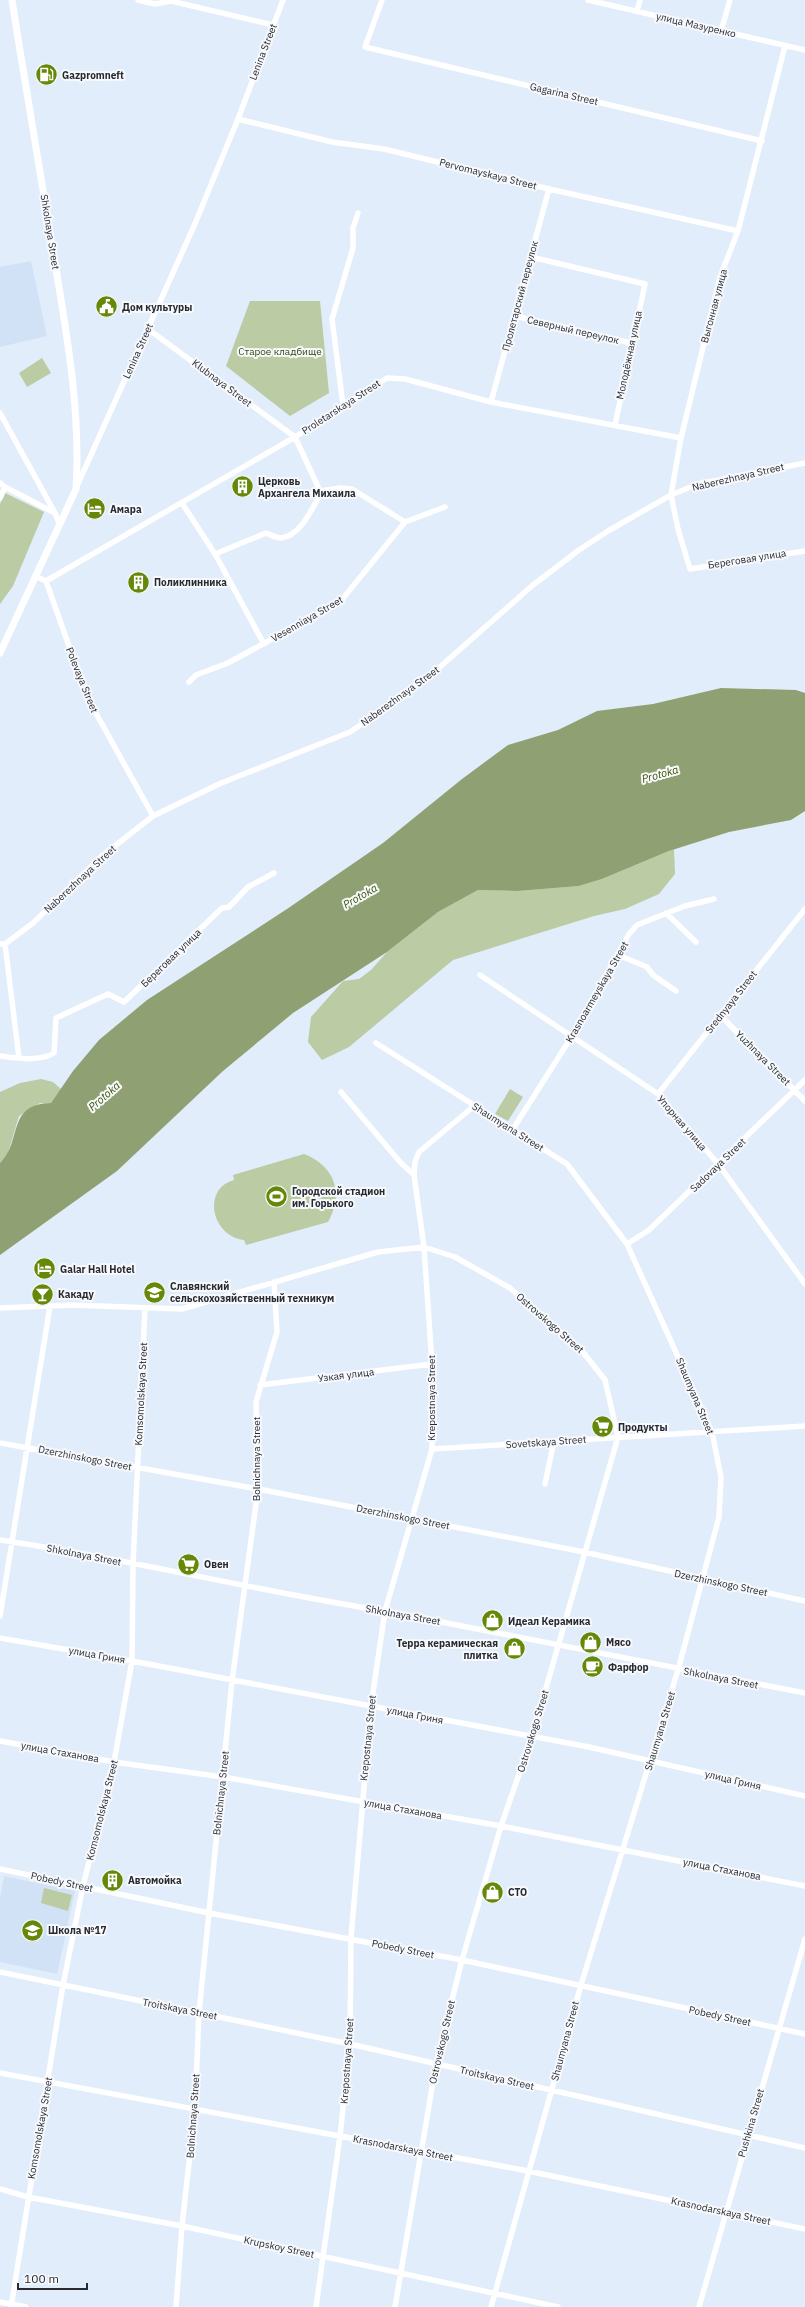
<svg xmlns="http://www.w3.org/2000/svg" width="805" height="2307" font-family="'IBM Plex Sans',sans-serif">
  <rect width="100%" height="100%" fill="#e1edfb"/>
  <path fill="#d2e2f6" d="M31 261 47 336 0 347V267Z
    M4 1876 75 1891 57 1974 0 1962V1898Z"/>
  <path fill="#bbcba4" d="M250 301H320L329 393 290 416 226 366Z
    M42 358 51 373 27 387 19 373Z
    M5 493 44 512 13 586 0 604V504Z
    M674 849 675 874 659 894 625 909 594 916 453 960 349 1047 322 1060 308 1042 311 1017 343 981 359 979 371 970 387 952 438 912 478 890 518 891 579 886 602 879Z
    M41 1079 53 1082 61 1089 51 1103H40L19 1116 7 1156 0 1163V1092L20 1083Z
    M510 1089 523 1097 508 1121 495 1114Z
    M304 1154C335 1166 344 1193 328 1222L246 1245 244 1240C212 1237 201 1189 234 1180L233 1175Z
    M44 1888 72 1895 68 1911 41 1903Z"/>
  <path fill="#8fa172" d="M721 688 796 690 805 693V811L791 820 729 832 669 851 602 879 579 886 518 891 478 890 438 912 387 952 293 1013 223 1071 117 1171 0 1255V1163C23 1141 6 1104 51 1103L73 1071 99 1040 147 1000 287 909 383 843 462 779 508 745 558 730 597 711 653 704Z"/>
  <g fill="none" stroke-linecap="round" stroke-linejoin="round">
    <path stroke="#fff" stroke-width="5.5" d="M138 0 155 4 171 1 273 25
      M382 0 365 47 762 141
      M588 0 805 50
      M637 11 640 0
      M721 31 730 0
      M785 46 738 231 720 277 681 438 671 495 678 529 690 569 805 551
      M238 119 332 142 384 149 549 189 738 231
      M531 257 645 284 615 425
      M515 316 631 343
      M148 329 295 437 320 491 340 488 352 489 405 522
      M491 402 549 189
      M343 405 332 319 353 248V228L358 213
      M0 413 55 513
      M0 483 5 487 55 513 59 523
      M77 486 194 226 238 119 283 0
      M0 498 5 487
      M182 503 215 554 264 644
      M215 554 266 533C271 535 277 538 281 538 301 536 312 508 321 493L320 491
      M35 576 46 581 295 437 387 378 405 379 491 402 681 438
      M46 581 87 697 153 816
      M189 682 196 675 228 663 340 602 405 522 445 507
      M666 913 696 942
      M0 944H5L33 923 102 856 153 816 219 784 350 732 384 709 433 673 533 585 579 550 608 531 671 495 698 484 805 463
      M5 944 19 1058
      M618 955 647 967 653 975 676 991
      M480 975 658 1094 719 1165 805 1284
      M720 1015 805 1101
      M376 1043 567 1164 627 1244 712 1432 721 1477 719 1517 678 1670 581 1985 491 2307
      M0 1056C16 1058 39 1062 54 1053L56 1018 108 994 124 1002 222 908 229 907 248 887 274 873
      M341 1092 400 1162 414 1175
      M658 1094 805 909
      M513 1129 572 1036 629 934 637 925 685 906 714 899
      M627 1244 649 1230 805 1080
      M0 1308 72 1305 182 1309 378 1252 424 1247 455 1257 510 1288 583 1352 605 1380 618 1437 532 1737 501 1826 462 1960 436 2064 395 2307
      M260 1385 432 1364
      M0 1443 258 1489 584 1552 805 1601
      M432 1449 805 1426
      M545 1484 554 1441
      M0 1540C129 1559 256 1591 385 1611L805 1693
      M0 1616 50 1306
      M0 1638 132 1661 589 1747 805 1796
      M0 1741 114 1762 223 1777 501 1826 805 1886
      M0 1869 209 1913 462 1960 805 2034
      M0 1972 350 2044 805 2148
      M0 2073 528 2171 805 2229
      M0 2189 28 2197 182 2226 558 2307
      M0 2302 26 2307
      M11 2307 63 1985 83 1886 114 1762 132 1661 133 1564 145 1308
      M176 2307 182 2226 195 2109 199 2013 232 1681 258 1489 256 1402 277 1332 274 1282
      M316 2307 340 2136 350 2044 351 1938 371 1706 385 1611 432 1449V1364L424 1247 414 1175 415 1162 419 1152 474 1106
      M699 2307 805 1939"/>
    <path stroke="#fff" stroke-width="7" d="M0 653 76 489C81 409 66 330 53 251 39 168 25 84 12 0"/>
  </g>
  <defs>
    <symbol id="fuel-disc" viewBox="-11 -11 22 22"><circle r="9.5" fill="#668808" stroke="#f7f9fc"/><path d="M-5.5-6h7V0h2V4h1.3V-2.5L3-4.5l.8-.8L6-3V5H2.5V1h-1V6h-7ZM-4.2-4.7v3.2H.2V-4.7Z" fill="#fff"/></symbol>
    <symbol id="civic-disc" viewBox="-11 -11 22 22"><circle r="9.5" fill="#668808" stroke="#f7f9fc"/><path d="M-.6-6.5H3V-4.5H.6V-3L4-1V1h2V6H-6V1h2V-1L-.6-3ZM-1.2 2.5V6h2.4V2.5Z" fill="#fff"/></symbol>
    <symbol id="building-disc" viewBox="-11 -11 22 22"><circle r="9.5" fill="#668808" stroke="#f7f9fc"/><path d="M-4-6H4V6H1V3H-1V6H-4ZM-2.5-4.3h1.7v1.8h-1.7ZM.8-4.3h1.7v1.8H.8ZM-2.5-1h1.7V.8h-1.7ZM.8-1h1.7V.8H.8Z" fill="#fff"/></symbol>
    <symbol id="hotel-disc" viewBox="-11 -11 22 22"><circle r="9.5" fill="#668808" stroke="#f7f9fc"/><path d="M-6-4.5h1.5V1H6V5H4.5V3h-9V5H-6ZM-4 0a1.8 1.8 0 1 1 3.6 0ZM.5 0V-2.5h3Q6-2.5 6 0Z" fill="#fff"/></symbol>
    <symbol id="stadium-disc" viewBox="-11 -11 22 22"><circle r="9.5" fill="#668808" stroke="#f7f9fc"/><path d="M0-5a6.5 5 0 1 0 0 10a6.5 5 0 1 0 0-10ZM-3.5-1.8h7v3.6h-7Z" fill="#fff"/></symbol>
    <symbol id="university-disc" viewBox="-11 -11 22 22"><circle r="9.5" fill="#668808" stroke="#f7f9fc"/><path d="M0-5L7-2L0 1L-7-2ZM-4 1L0 2.5L4 1V4Q0 6-4 4Z" fill="#fff"/></symbol>
    <symbol id="bar-disc" viewBox="-11 -11 22 22"><circle r="9.5" fill="#668808" stroke="#f7f9fc"/><path d="M-6-5H6L.8 .8V4.5H3.5V6h-7V4.5H-.8V.8Z" fill="#fff"/></symbol>
    <symbol id="supermarket-disc" viewBox="-11 -11 22 22"><circle r="9.5" fill="#668808" stroke="#f7f9fc"/><path d="M-6-5.5h2.5l.6 2H6L4.5 2H-2.5L-4.4-4H-6ZM-1.5 3.2a1.3 1.3 0 1 0 .1 0ZM3 3.2a1.3 1.3 0 1 0 .1 0Z" fill="#fff"/></symbol>
    <symbol id="shop-disc" viewBox="-11 -11 22 22"><circle r="9.5" fill="#668808" stroke="#f7f9fc"/><path d="M-5-2.5h2.3a2.7 3.5 0 0 1 5.4 0H5L5.5 6h-11ZM-1.5-2.5h3a1.5 2.3 0 0 0-3 0Z" fill="#fff"/></symbol>
    <symbol id="cafe-disc" viewBox="-11 -11 22 22"><circle r="9.5" fill="#668808" stroke="#f7f9fc"/><path d="M-5.5-4.5H6V0H3Q3 3.5 0 3.5H-2.5Q-5.5 3.5-5.5 0ZM3-3.2v2h1.7v-2ZM-6 4.5H4V6H-6Z" fill="#fff"/></symbol>
    <symbol id="school-disc" viewBox="-11 -11 22 22"><circle r="9.5" fill="#668808" stroke="#f7f9fc"/><path d="M0-5L7-2L0 1L-7-2ZM-4 1L0 2.5L4 1V4Q0 6-4 4Z" fill="#fff"/></symbol>
  </defs>
  <g fill-rule="evenodd">
    <use href="#fuel-disc" x="34" y="62" width="25" height="25"/>
    <use href="#civic-disc" x="94" y="294" width="25" height="25"/>
    <use href="#building-disc" x="230" y="474" width="25" height="25"/>
    <use href="#hotel-disc" x="82" y="496" width="25" height="25"/>
    <use href="#building-disc" x="126" y="570" width="25" height="25"/>
    <use href="#stadium-disc" x="264" y="1184" width="25" height="25"/>
    <use href="#hotel-disc" x="32" y="1256" width="25" height="25"/>
    <use href="#university-disc" x="142" y="1280" width="25" height="25"/>
    <use href="#bar-disc" x="30" y="1282" width="25" height="25"/>
    <use href="#supermarket-disc" x="590" y="1414" width="25" height="25"/>
    <use href="#supermarket-disc" x="176" y="1552" width="25" height="25"/>
    <use href="#shop-disc" x="480" y="1608" width="25" height="25"/>
    <use href="#shop-disc" x="578" y="1630" width="25" height="25"/>
    <use href="#shop-disc" x="502" y="1636" width="25" height="25"/>
    <use href="#cafe-disc" x="580" y="1654" width="25" height="25"/>
    <use href="#building-disc" x="100" y="1868" width="25" height="25"/>
    <use href="#shop-disc" x="480" y="1880" width="25" height="25"/>
    <use href="#school-disc" x="20" y="1918" width="25" height="25"/>
  </g>
  <g text-anchor="middle" dominant-baseline="central" stroke-width="4" stroke-linejoin="round" paint-order="stroke">
    <g font-size="10" fill="#272b31" stroke="#f7f9fc">
      <text transform="translate(696 25) rotate(13)">улица Мазуренко</text>
      <text transform="translate(263 52) rotate(-69)">Lenina Street</text>
      <text transform="translate(564 94) rotate(13)">Gagarina Street</text>
      <text transform="translate(488 174) rotate(14)">Pervomayskaya Street</text>
      <text transform="translate(50 232) rotate(81)">Shkolnaya Street</text>
      <text transform="translate(520 296) rotate(-75)">Пролетарский переулок</text>
      <text transform="translate(714 306) rotate(-75)">Выгонная улица</text>
      <text transform="translate(573 330) rotate(13)">Северный переулок</text>
      <text transform="translate(138 351) rotate(-66)">Lenina Street</text>
      <text transform="translate(629 355) rotate(-78)">Молодёжная улица</text>
      <text transform="translate(222 383) rotate(37)">Klubnaya Street</text>
      <text transform="translate(341 407) rotate(-33)">Proletarskaya Street</text>
      <text transform="translate(738 477) rotate(-13)">Naberezhnaya Street</text>
      <text transform="translate(747 559) rotate(-9)">Береговая улица</text>
      <text transform="translate(307 619) rotate(-30)">Vesenniaya Street</text>
      <text transform="translate(82 680) rotate(68)">Polevaya Street</text>
      <text transform="translate(400 696) rotate(-36)">Naberezhnaya Street</text>
      <text transform="translate(80 879) rotate(-43)">Naberezhnaya Street</text>
      <text transform="translate(171 958) rotate(-44)">Береговая улица</text>
      <text transform="translate(597 992) rotate(-60)">Krasnoarmeyskaya Street</text>
      <text transform="translate(731 1002) rotate(-52)">Srednyaya Street</text>
      <text transform="translate(763 1058) rotate(45)">Yuzhnaya Street</text>
      <text transform="translate(682 1123) rotate(49)">Упорная улица</text>
      <text transform="translate(508 1127) rotate(32)">Shaumyana Street</text>
      <text transform="translate(718 1165) rotate(-44)">Sadovaya Street</text>
      <text transform="translate(550 1323) rotate(41)">Ostrovskogo Street</text>
      <text transform="translate(346 1375) rotate(-7)">Узкая улица</text>
      <text transform="translate(141 1394) rotate(-87)">Komsomolskaya Street</text>
      <text transform="translate(695 1396) rotate(67)">Shaumyana Street</text>
      <text transform="translate(431 1398) rotate(-90)">Krepostnaya Street</text>
      <text transform="translate(546 1442) rotate(-4)">Sovetskaya Street</text>
      <text transform="translate(85 1458) rotate(11)">Dzerzhinskogo Street</text>
      <text transform="translate(256 1459) rotate(-90)">Bolnichnaya Street</text>
      <text transform="translate(403 1517) rotate(11)">Dzerzhinskogo Street</text>
      <text transform="translate(84 1555) rotate(11)">Shkolnaya Street</text>
      <text transform="translate(721 1583) rotate(12)">Dzerzhinskogo Street</text>
      <text transform="translate(403 1615) rotate(10)">Shkolnaya Street</text>
      <text transform="translate(97 1655) rotate(10)">улица Гриня</text>
      <text transform="translate(721 1678) rotate(11)">Shkolnaya Street</text>
      <text transform="translate(415 1715) rotate(11)">улица Гриня</text>
      <text transform="translate(533 1731) rotate(-73)">Ostrovskogo Street</text>
      <text transform="translate(660 1731) rotate(-73)">Shaumyana Street</text>
      <text transform="translate(368 1738) rotate(-84)">Krepostnaya Street</text>
      <text transform="translate(60 1752) rotate(10)">улица Стаханова</text>
      <text transform="translate(733 1780) rotate(13)">улица Гриня</text>
      <text transform="translate(221 1793) rotate(-84)">Bolnichnaya Street</text>
      <text transform="translate(403 1809) rotate(10)">улица Стаханова</text>
      <text transform="translate(102 1810) rotate(-76)">Komsomolskaya Street</text>
      <text transform="translate(722 1869) rotate(11)">улица Стаханова</text>
      <text transform="translate(62 1882) rotate(12)">Pobedy Street</text>
      <text transform="translate(403 1949) rotate(11)">Pobedy Street</text>
      <text transform="translate(180 2009) rotate(11)">Troitskaya Street</text>
      <text transform="translate(720 2016) rotate(12)">Pobedy Street</text>
      <text transform="translate(565 2041) rotate(-75)">Shaumyana Street</text>
      <text transform="translate(442 2042) rotate(-77)">Ostrovskogo Street</text>
      <text transform="translate(347 2061) rotate(-86)">Krepostnaya Street</text>
      <text transform="translate(497 2078) rotate(13)">Troitskaya Street</text>
      <text transform="translate(193 2116) rotate(-86)">Bolnichnaya Street</text>
      <text transform="translate(751 2123) rotate(-74)">Pushkina Street</text>
      <text transform="translate(40 2128) rotate(-80)">Komsomolskaya Street</text>
      <text transform="translate(403 2148) rotate(11)">Krasnodarskaya Street</text>
      <text transform="translate(721 2211) rotate(12)">Krasnodarskaya Street</text>
      <text transform="translate(279 2247) rotate(12)">Krupskoy Street</text>
    </g>
    <g font-size="10" font-weight="bold" fill="#272b31" stroke="#f7f9fc" text-anchor="start">
      <text x="62" y="75">Gazpromneft</text>
      <text x="122" y="307">Дом культуры</text>
      <text x="258" y="481">Церковь<tspan x="258" dy="12">Архангела Михаила</tspan></text>
      <text x="110" y="509">Амара</text>
      <text x="154" y="582">Поликлинника</text>
      <text x="292" y="1191">Городской cтадион<tspan x="292" dy="12">им. Горького</tspan></text>
      <text x="60" y="1269">Galar Hall Hotel</text>
      <text x="170" y="1286">Славянский<tspan x="170" dy="12">сельскохозяйственный техникум</tspan></text>
      <text x="58" y="1294">Какаду</text>
      <text x="618" y="1427">Продукты</text>
      <text x="204" y="1564">Овен</text>
      <text x="508" y="1621">Идеал Керамика</text>
      <text x="606" y="1642">Мясо</text>
      <text x="498" y="1643" text-anchor="end">Терра керамическая<tspan x="498" dy="12">плитка</tspan></text>
      <text x="608" y="1667">Фарфор</text>
      <text x="128" y="1880">Автомойка</text>
      <text x="508" y="1892">СТО</text>
      <text x="48" y="1930">Школа №17</text>
    </g>
    <g font-size="10" fill="#34450e" stroke="#f7f9fc">
      <text x="280" y="351">Старое кладбище</text>
    </g>
    <g font-size="11" font-style="italic" fill="#3c5203" stroke="#f7f9fc">
      <text transform="translate(660 774) rotate(-16)">Protoka</text>
      <text transform="translate(360 896) rotate(-30)">Protoka</text>
      <text transform="translate(104 1096) rotate(-41)">Protoka</text>
    </g>
  </g>
  <path d="M18 2283v6h69v-6" fill="none" stroke="#272b31" stroke-width="2"/>
  <text x="24" y="2283" font-size="12" fill="#272b31" stroke="#f7f9fc" stroke-width="3" paint-order="stroke">100 m</text>
</svg>
